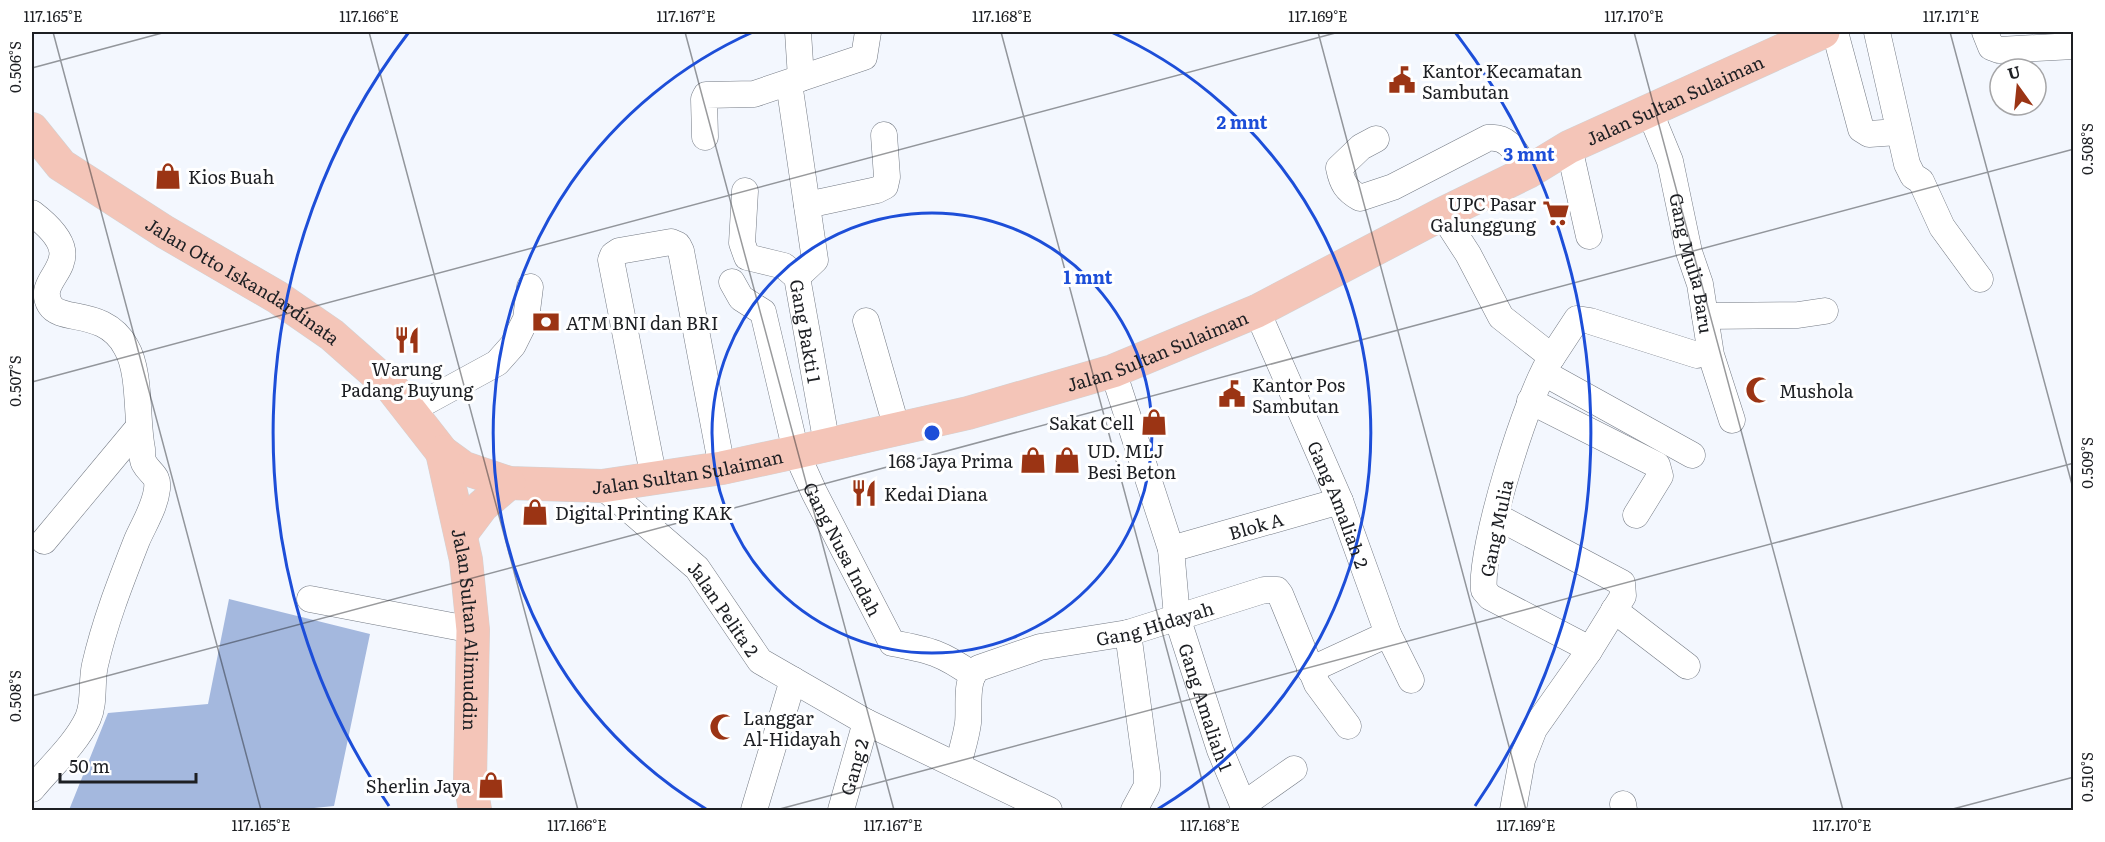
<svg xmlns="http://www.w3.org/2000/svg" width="2105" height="842" font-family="Literata,serif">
  <rect width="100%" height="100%" fill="#f3f7fe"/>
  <path fill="#a4b8de" d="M229 599 370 634 334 806 294 810H69L108 713 208 704Z"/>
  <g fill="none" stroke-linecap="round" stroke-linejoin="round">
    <defs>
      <g id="minor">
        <path d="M798 32 801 78"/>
        <path d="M1835 32 1861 129 1869 134 1898 132"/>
        <path d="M1877 32 1907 164 1913 176 1921 181 1942 227 1980 279"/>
        <path d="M1985 32 1991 47 1999 50 2074 46"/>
        <path d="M789 83 815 260 797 277"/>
        <path id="s1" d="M1649 110 1670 161 1689 252 1700 284 1711 355 1732 420"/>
        <path d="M705 137 704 99 706 95 754 94 864 57 868 32"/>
        <path d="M1376 139 1361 147 1339 168C1342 183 1346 190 1360 198L1393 187 1488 138C1510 135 1517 155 1528 172"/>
        <path d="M1569 147 1589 236"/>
        <path id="s2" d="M745 191 742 243 747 257 784 266 797 277 827 445"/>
        <path d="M807 205 877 190 885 186 887 177 884 135"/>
        <path d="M32 213C99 264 32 274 50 305 61 323 105 308 126 347 141 372 136 419 142 449 142 453 142 459 144 463 150 474 159 475 157 489 155 507 144 524 137 540 121 581 105 621 95 665 91 682 95 702 88 718 76 744 50 767 32 789"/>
        <path d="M1442 214 1468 254 1501 317 1552 357C1528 391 1479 550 1484 590L1490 597 1580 644 1589 651 1534 729 1522 760 1513 810"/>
        <path id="s3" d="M732 282 741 298 763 312 796 452 814 492 892 643C930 650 942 653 973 675"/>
        <path id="s4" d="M1257 311 1340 501 1388 634 1411 680"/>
        <path d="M1705 316 1798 315 1825 311"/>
        <path d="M866 321 897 429"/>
        <path d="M1552 357 1577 319 1590 321 1697 355"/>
        <path id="s5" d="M1113 371 1171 549 1177 617 1220 750 1243 805 1294 769"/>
        <path d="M1544 373 1692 455"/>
        <path d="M1530 401 1657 465 1660 476 1636 515"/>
        <path d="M411 410 497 363 513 345 526 319 530 287"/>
        <path d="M654 479 611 260 613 255 619 251 671 242 678 245 681 251 722 468"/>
        <path id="s6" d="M602 486 697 568 760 661 866 722 1049 810"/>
        <path d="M1496 516 1622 583 1623 596 1589 651"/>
        <path d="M44 541 138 428"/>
        <path id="s7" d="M1171 549 1340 501"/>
        <path d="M310 599 473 630"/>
        <path d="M1614 610 1687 666"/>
        <path d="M1128 633 1147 773V786L1134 810"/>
        <path d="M1310 670 1388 634"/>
        <path id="s8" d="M958 766C961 752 966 738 968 723 970 707 964 678 979 668L1040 647 1128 633 1264 590H1277L1280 594 1317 684 1348 726"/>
        <path d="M1623 804 1624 810"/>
        <path d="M754 810 793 680"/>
        <path id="s9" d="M841 810 866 722"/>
      </g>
      <g id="major">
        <path id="s10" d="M32 129 61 165 165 232 277 297 332 335 392 388 442 452 464 468 509 483 602 486 722 468 796 452 968 413 1113 371 1257 311 1442 214 1528 172 1569 147 1823 32"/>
        <path id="s11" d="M442 452 466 560 473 630 470 780 475 810"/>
        <path d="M461 534 482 506 509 483"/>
      </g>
    </defs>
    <use href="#minor" stroke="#747a84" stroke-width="27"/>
    <use href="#major" stroke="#d2d2d3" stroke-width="34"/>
    <use href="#minor" stroke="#fff" stroke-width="26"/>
    <use href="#major" stroke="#f4c5b8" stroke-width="33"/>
  </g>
  <path fill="none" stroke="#1d1f23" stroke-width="1.5" stroke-opacity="0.45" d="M53 32 261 810M369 32 578 810M685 32 894 810M1001 32 1210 810M1318 32 1526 810M1634 32 1843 810M1950 32 2074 492M32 68 166 32M32 382 1339 32M32 696 2074 149M776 810 2074 463M1949 810 2074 777"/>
  <g fill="none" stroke="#1d4ed8" stroke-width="3">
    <circle cx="932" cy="433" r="220"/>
    <path d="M706 809A439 439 0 0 1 753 32M1111 32A439 439 0 0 1 1158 809"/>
    <path d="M389 806A659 659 0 0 1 409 32M1455 32A659 659 0 0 1 1475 806"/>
  </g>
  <defs>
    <symbol id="civic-bare" viewBox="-9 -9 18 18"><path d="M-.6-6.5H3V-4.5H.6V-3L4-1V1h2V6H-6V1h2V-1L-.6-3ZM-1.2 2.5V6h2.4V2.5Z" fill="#9b3414" stroke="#fff" stroke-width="2.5" paint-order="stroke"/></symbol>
    <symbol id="shop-bare" viewBox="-9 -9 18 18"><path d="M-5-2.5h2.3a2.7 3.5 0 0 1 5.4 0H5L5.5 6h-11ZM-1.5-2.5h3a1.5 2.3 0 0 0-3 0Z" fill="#9b3414" stroke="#fff" stroke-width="2.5" paint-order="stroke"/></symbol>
    <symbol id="supermarket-bare" viewBox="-9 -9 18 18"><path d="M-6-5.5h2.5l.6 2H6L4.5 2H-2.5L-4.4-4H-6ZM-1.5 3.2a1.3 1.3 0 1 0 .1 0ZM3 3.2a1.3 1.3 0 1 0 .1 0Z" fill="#9b3414" stroke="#fff" stroke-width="2.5" paint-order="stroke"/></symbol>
    <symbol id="bank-bare" viewBox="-9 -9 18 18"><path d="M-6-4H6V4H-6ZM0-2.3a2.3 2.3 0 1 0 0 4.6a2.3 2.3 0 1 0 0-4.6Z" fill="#9b3414" stroke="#fff" stroke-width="2.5" paint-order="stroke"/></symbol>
    <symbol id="restaurant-bare" viewBox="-9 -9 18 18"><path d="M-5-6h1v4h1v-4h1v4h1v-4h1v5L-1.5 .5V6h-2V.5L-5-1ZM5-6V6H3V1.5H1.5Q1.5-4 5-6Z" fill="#9b3414" stroke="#fff" stroke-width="2.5" paint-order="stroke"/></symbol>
    <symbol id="mosque-bare" viewBox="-9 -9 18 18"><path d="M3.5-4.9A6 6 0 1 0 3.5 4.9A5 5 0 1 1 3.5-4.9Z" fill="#9b3414" stroke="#fff" stroke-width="2.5" paint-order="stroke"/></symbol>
  </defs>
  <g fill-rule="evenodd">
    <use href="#civic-bare" x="1383" y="61" width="38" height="38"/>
    <use href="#shop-bare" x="149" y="157" width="38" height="38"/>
    <use href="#supermarket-bare" x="1537" y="194" width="38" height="38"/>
    <use href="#bank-bare" x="527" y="303" width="38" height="38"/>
    <use href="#restaurant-bare" x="388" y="321" width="38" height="38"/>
    <use href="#mosque-bare" x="1740" y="371" width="38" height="38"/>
    <use href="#civic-bare" x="1213" y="375" width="38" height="38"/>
    <use href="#shop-bare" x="1135" y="403" width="38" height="38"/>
    <use href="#shop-bare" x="1014" y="441" width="38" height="38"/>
    <use href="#shop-bare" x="1048" y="441" width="38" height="38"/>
    <use href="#restaurant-bare" x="845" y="474" width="38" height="38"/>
    <use href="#shop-bare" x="516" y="493" width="38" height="38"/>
    <use href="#mosque-bare" x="704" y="708" width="38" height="38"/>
    <use href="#shop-bare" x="472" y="766" width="38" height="38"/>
  </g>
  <g text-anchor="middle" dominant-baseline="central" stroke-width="6" stroke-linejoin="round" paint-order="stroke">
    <g font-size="18" fill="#1d1f23" stroke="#fff" text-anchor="start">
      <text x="1422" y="70">Kantor Kecamatan<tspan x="1422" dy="21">Sambutan</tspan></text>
      <text x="188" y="176">Kios Buah</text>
      <text x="1536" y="203" text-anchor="end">UPC Pasar<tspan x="1536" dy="21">Galunggung</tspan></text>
      <text x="566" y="322">ATM BNI dan BRI</text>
      <text x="407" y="368" text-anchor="middle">Warung<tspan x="407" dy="21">Padang Buyung</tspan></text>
      <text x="1252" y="384">Kantor Pos<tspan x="1252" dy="21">Sambutan</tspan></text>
      <text x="1779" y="390">Mushola</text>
      <text x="1134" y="422" text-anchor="end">Sakat Cell</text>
      <text x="1087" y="450">UD. MLJ<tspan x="1087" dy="21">Besi Beton</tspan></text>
      <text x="1013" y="460" text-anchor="end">168 Jaya Prima</text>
      <text x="884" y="493">Kedai Diana</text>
      <text x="555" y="512">Digital Printing KAK</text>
      <text x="743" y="717">Langgar<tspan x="743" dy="21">Al-Hidayah</tspan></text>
      <text x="471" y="785" text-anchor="end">Sherlin Jaya</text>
    </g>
    <g font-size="18" fill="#1d1f23" stroke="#fff">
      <text stroke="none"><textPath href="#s10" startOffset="1844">Jalan Sultan Sulaiman</textPath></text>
      <text stroke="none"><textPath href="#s1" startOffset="160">Gang Mulia Baru</textPath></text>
      <text stroke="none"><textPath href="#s10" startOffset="262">Jalan Otto Iskandardinata</textPath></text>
      <text stroke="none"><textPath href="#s2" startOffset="177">Gang Bakti 1</textPath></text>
      <text stroke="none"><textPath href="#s10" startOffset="1268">Jalan Sultan Sulaiman</textPath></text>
      <text stroke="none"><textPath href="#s10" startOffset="782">Jalan Sultan Sulaiman</textPath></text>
      <text stroke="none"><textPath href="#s4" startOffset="210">Gang Amaliah 2</textPath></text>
      <text stroke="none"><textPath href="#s7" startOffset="88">Blok A</textPath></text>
      <text transform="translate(1496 528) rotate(-78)">Gang Mulia</text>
      <text stroke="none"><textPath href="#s3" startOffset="296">Gang Nusa Indah</textPath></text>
      <text stroke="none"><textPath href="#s6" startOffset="174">Jalan Pelita 2</textPath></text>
      <text stroke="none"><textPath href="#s8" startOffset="284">Gang Hidayah</textPath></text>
      <text stroke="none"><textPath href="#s11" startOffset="180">Jalan Sultan Alimuddin</textPath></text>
      <text stroke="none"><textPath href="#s5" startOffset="350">Gang Amaliah 1</textPath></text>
      <text stroke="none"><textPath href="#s9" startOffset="45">Gang 2</textPath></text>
    </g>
  </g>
  <circle cx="932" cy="433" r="9" fill="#1d4ed8" stroke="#fff" stroke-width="3"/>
  <g font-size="18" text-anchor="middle" font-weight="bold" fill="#1d4ed8" stroke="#fff" stroke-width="6" stroke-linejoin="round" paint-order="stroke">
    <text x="1242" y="129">2 mnt</text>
    <text x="1529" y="161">3 mnt</text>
    <text x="1088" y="284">1 mnt</text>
  </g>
  <rect width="2105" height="842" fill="none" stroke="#ffffff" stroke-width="66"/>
  <g transform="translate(2018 87) rotate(345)"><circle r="28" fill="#ffffff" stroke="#a5a5a7" stroke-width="1.5"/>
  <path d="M0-4.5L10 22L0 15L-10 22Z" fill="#9b3414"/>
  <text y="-9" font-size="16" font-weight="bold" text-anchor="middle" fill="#1d1f23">U</text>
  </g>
  <path d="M60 773v9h136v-9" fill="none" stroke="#1d1f23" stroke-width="3"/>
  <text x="69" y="773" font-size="18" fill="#1d1f23" stroke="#ffffff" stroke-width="4.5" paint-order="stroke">50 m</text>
  <rect x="33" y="33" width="2039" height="776" fill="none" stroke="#1d1f23" stroke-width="2"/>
  <g font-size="15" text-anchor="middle" fill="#1d1f23">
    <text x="53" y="22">117.165°E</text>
    <text x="369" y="22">117.166°E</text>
    <text x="686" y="22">117.167°E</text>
    <text x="1002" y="22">117.168°E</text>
    <text x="1318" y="22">117.169°E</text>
    <text x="1634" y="22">117.170°E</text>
    <text x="1951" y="22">117.171°E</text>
    <text transform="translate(16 67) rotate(-90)" y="5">0.506°S</text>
    <text transform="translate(2088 149) rotate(-90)" y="5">0.508°S</text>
    <text transform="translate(16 381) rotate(-90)" y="5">0.507°S</text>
    <text transform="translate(2088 463) rotate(-90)" y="5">0.509°S</text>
    <text transform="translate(16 696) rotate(-90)" y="5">0.508°S</text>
    <text transform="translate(2088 777) rotate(-90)" y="5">0.510°S</text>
    <text x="261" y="831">117.165°E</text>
    <text x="577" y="831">117.166°E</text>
    <text x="893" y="831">117.167°E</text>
    <text x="1210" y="831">117.168°E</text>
    <text x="1526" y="831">117.169°E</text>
    <text x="1842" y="831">117.170°E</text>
  </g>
</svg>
